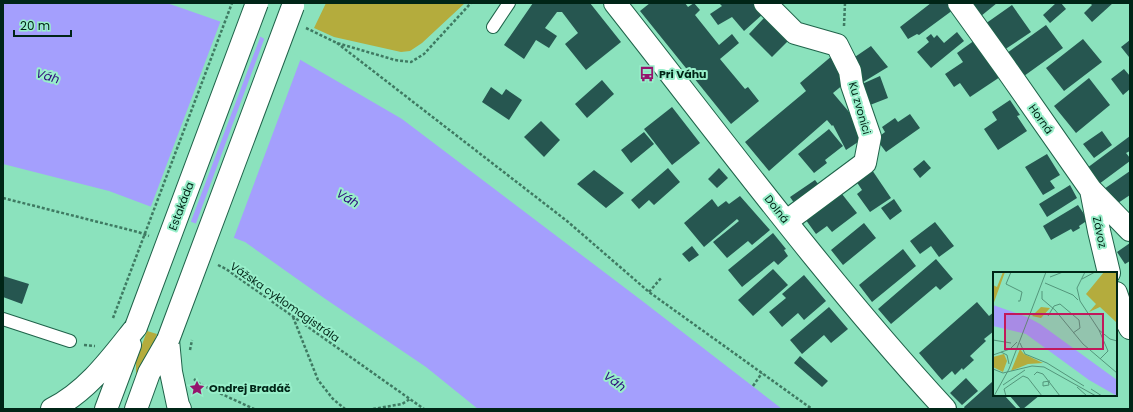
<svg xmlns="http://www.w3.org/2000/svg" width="1133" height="412" font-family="Poppins,sans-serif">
  <rect width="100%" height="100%" fill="#8be2bd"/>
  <path fill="#b4ac3d" d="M326 3H465L422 43 410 51 401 52 334 37 314 28Z
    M147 331 157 334 142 375 136 376V361Z"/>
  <path fill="#a49ffd" d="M3 3H167L256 34 402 119 641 300 782 409H478L426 367 324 298 245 242 109 191 3 164Z"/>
  <path fill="#8be2bd" d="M221 20 261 35 190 224 150 209Z
    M265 37 301 58 233 240 195 226Z"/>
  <path fill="#265650" d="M533 3H590L621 42 586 70 565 44 578 33 562 12H557L545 28 557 36 549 48 536 40 524 59 504 45Z
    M650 3H685L688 7 694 3 700 10 695 15 719 45 732 34 739 43 720 59 745 89 748 87 759 101 731 124 640 11Z
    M719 3H753L763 14 744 31 732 17 718 25 710 14 722 6Z
    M931 3H948L953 10 919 35 917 34 908 39 900 27Z
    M970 3H997L981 16Z
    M1056 3H1061L1066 9 1050 23 1043 15Z
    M1090 3H1113L1092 22 1084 13 1092 5Z
    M1012 5 1031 32 1004 50 985 24Z
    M766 16 789 40 772 57 749 34Z
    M1046 25 1063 48 1024 76 1007 53Z
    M957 32 964 41 931 68 917 52 929 42 926 38 931 34 934 38 937 35 944 43Z
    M1083 39 1102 62 1064 91 1046 68Z
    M975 40 1003 75 970 97 960 83 954 87 945 74 963 62 957 53Z
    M1130 40V56L1129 57 1121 47Z
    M871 46 888 67 860 84 849 61Z
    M833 55 847 71 839 78 844 84 833 93 849 112 854 108 867 136 846 150 833 125 832 126 827 120 769 171 745 142 806 91 800 83Z
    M1124 69 1130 76V89L1123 95 1111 79Z
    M880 76 888 98 870 105 862 84Z
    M1089 78 1110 105 1076 133 1054 106Z
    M602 80 614 94 587 118 575 104Z
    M491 87 502 95 506 89 522 100 509 120 482 102Z
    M1010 100 1020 115 1017 116 1027 131 998 150 984 129 997 120 992 112Z
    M672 107 700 143 672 165 644 129Z
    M910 114 920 128 886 152 876 139 885 132 882 127 895 118 898 122Z
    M541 121 560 140 544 157 524 137Z
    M829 129 843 146 825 160 827 163 814 173 798 154Z
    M1102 131 1112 145 1094 158 1083 144Z
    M644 132 654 144 631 163 621 150Z
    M1130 136V151L1126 153 1130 158V161L1099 184 1087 168Z
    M1047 154 1060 175 1050 181 1055 188 1043 195 1025 167Z
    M924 160 931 168 920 178 913 169Z
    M668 168 680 182 654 205 649 200 639 209 631 200Z
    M719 168 728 178 717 188 708 179Z
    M594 170 624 193 606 208 577 184Z
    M872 170 891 198 870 212 857 194 862 190 856 181Z
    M1130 171V195L1115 205 1104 189Z
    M815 180 822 189 797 207 790 197Z
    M1070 185 1077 198 1047 217 1039 204Z
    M838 189 857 213 832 232 827 226 816 234 803 216Z
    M740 196 770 230 752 245 748 241 727 258 713 242 739 221 737 219 704 247 684 223 712 199 718 207 726 201 729 204Z
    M894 199 902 211 890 220 881 208Z
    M1078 205 1088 220 1079 226 1080 228 1073 232 1071 229 1051 240 1043 226Z
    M935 222 954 246 939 257 931 246 920 254 910 241Z
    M864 223 876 238 843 265 831 250Z
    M773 233 786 249 784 250 788 256 778 265 774 261 742 287 728 270Z
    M1130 243V261L1125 264 1117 252Z
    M692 246 699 255 689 262 682 254Z
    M903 249 916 266 872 302 859 285Z
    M936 259 953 279 940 290 936 286 891 324 878 309Z
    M773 269 788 285 753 316 738 300Z
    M804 275 826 301 804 320 798 313 782 327 769 312 786 298 782 294Z
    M3 276 29 284 22 304 3 297Z
    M977 302 989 316 994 312V331L984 339 986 341 970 356 974 360 963 370 962 368 955 375 952 371 942 380 919 353Z
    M829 307 848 329 831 343 824 335 802 354 790 340Z
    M800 356 828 381 822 387 794 363Z
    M966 378 978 391 962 405 950 393Z
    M992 382 994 384V395H1004L1017 409H965L964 407Z
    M1009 395H1040L1023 409H1021Z"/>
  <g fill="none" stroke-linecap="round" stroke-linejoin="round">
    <defs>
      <path id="lane" d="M493 27 509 3
        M3 319 70 341"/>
      <path id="street" d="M765 3 795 33 837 45 850 71 852 85 870 137 865 163 787 221
        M959 3 1005 67 1091 190 1130 230
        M1091 190 1099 231 1109 273
        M1116 293 1124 316 1130 328"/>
      <path id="secondary" d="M615 3C723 140 827 281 945 409"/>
      <path id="primary" d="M168 340 171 372 178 405 180 409
        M52 409C88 391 112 357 136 327
        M106 409 130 345
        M136 409 149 373 168 340"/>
    </defs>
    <use href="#lane" stroke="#1f634a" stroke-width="14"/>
    <use href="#street" stroke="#1f634a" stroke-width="24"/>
    <use href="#secondary" stroke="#1f634a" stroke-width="24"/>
    <use href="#primary" stroke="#1f634a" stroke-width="24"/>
    <path stroke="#3f7a62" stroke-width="2.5" stroke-dasharray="3 2" stroke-linecap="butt" d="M844 26 845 3
      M306 28 337 43 395 60 411 62 424 54 471 3
      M337 43 567 221 649 292 812 409
      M3 198 138 232 149 236
      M218 265 226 269 424 409
      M649 292 662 277
      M293 317 318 380 333 399 345 409
      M84 345 95 346
      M194 379 200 384 254 409
      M753 386 762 373
      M373 409 402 404 410 399"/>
    <use href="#lane" stroke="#fff" stroke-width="12"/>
    <use href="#street" stroke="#fff" stroke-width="22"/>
    <use href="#secondary" stroke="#fff" stroke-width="22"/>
    <use href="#primary" stroke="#fff" stroke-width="22"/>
    <defs>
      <path id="primary-bridge" d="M136 327 257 3
        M168 340 293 6"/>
    </defs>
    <use href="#primary-bridge" stroke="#1f634a" stroke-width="24" stroke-linecap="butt"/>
    <path stroke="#3f7a62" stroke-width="2.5" stroke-dasharray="3 2" stroke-linecap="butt" d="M113 318 232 3
      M190 350 192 340"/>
    <use href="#primary-bridge" stroke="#fff" stroke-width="22"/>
  </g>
  <defs>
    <symbol id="bus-bare" viewBox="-9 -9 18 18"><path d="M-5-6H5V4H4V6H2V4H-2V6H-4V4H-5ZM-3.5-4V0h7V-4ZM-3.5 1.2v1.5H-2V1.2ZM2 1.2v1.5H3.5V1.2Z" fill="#95156d" stroke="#98efca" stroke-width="2.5" paint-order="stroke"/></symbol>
    <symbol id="sight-bare" viewBox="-9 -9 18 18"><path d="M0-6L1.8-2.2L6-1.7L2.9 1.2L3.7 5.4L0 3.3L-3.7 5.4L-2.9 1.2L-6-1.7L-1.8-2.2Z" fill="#95156d" stroke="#98efca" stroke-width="2.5" paint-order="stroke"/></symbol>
  </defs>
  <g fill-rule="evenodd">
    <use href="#bus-bare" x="636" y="63" width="22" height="22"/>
    <use href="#sight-bare" x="186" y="377" width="22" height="22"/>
  </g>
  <g text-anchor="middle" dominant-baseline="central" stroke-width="4" stroke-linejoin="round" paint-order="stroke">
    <g font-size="11" font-weight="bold" fill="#002517" stroke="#98efca" text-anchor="start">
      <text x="659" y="74">Pri Váhu</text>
      <text x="209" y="388">Ondrej Bradáč</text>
    </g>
    <g font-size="11" fill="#002517" stroke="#98efca">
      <text transform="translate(860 108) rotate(74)">Ku zvonici</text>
      <text transform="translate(1041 119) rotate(55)">Horná</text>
      <text transform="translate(181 206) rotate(-69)">Estakáda</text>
      <text transform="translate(777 209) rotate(52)">Dolná</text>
      <text transform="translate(1100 232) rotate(78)">Závoz</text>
      <text transform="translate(285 302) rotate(35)">Vážska cyklomagistrála</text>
    </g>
    <g font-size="12" font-style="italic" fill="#2e0d7c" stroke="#98efca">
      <text transform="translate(48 76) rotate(16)">Váh</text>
      <text transform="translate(348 198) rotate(31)">Váh</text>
      <text transform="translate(615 381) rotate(37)">Váh</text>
    </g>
  </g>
  <g transform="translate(993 272)">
    <rect width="124" height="124" fill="#8be2bd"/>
    <path d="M10 0H12L0 33V13L4 15ZM111 0H124V51L107 35 96 40 103 32 93 22ZM48 35 57 36 48 46 39 44ZM27 77 31 82 50 91 35 92 18 99ZM11 82 14 89 10 100 0 95V85Z" fill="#b4ac3d"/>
    <path d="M0 33 34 45 47 52 124 108V124L96 108 33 62 0 54Z" fill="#a49ffd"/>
    <path fill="none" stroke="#53967b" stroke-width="1" d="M18 0 13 12 29 20 27 29H25M92 0 84 16 87 29 106 58 117 67 124 69M57 5 70 0M89 7 102 0M52 11 80 23 85 28M49 19V27L62 38 90 72 124 101M55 44 61 34 67 32 86 48 87 56 80 61M106 58 115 79 107 87M0 68 18 71M27 71 32 82 54 91 91 114M8 80 14 83 16 92M0 83 17 77 24 70M0 97 10 101 39 94 51 95 103 124M41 103 44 100 50 102 67 124M55 109 56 113 50 114V110L57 109M10 113 32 98M84 115 94 124M98 117 109 124M1 124 16 97 53 0M13 124 11 117 30 104 35 106 49 124"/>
    <path fill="#c2185b" fill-opacity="0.15" stroke="#c2185b" stroke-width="2" d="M12 42H110V77H12Z"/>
    <rect width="124" height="124" fill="none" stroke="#002517" stroke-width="2"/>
  </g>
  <rect width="1133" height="412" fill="none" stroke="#002517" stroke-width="8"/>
  <path d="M14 30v6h57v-6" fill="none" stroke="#002517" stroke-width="2"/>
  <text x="20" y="30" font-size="12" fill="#002517" stroke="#98efca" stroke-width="3" paint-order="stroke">20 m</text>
</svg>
